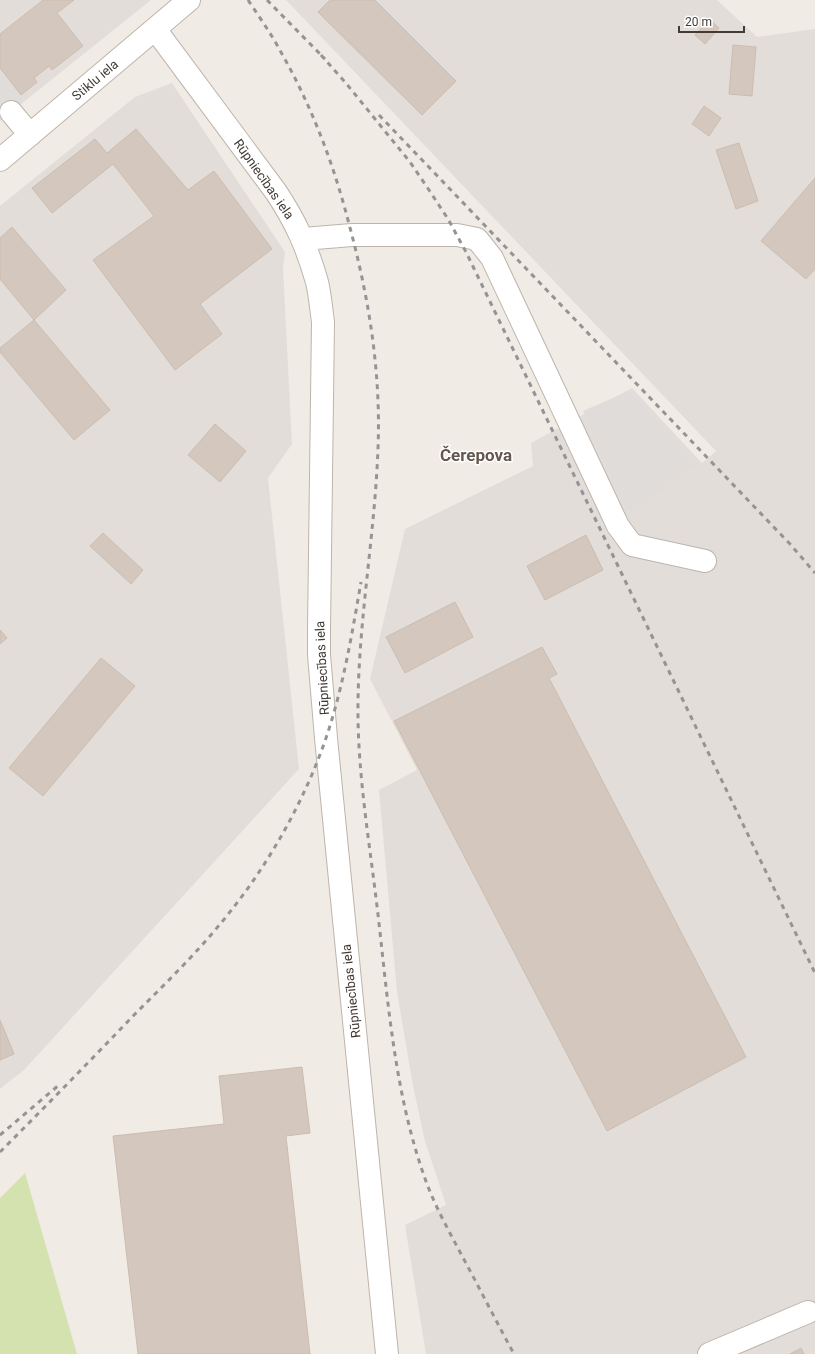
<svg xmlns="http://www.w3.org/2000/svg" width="815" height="1354" font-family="Roboto,sans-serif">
  <rect width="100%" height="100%" fill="#f1ebe5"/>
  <path fill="#e3ddda" d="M0 0H151L0 121Z
    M286 0H717L757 37 815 29V1354H426L405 1225 446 1205 425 1141 413 1086 397 992 379 790 417 770 370 679 405 529 533 466 531 443 632 388 702 463 716 451Z
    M172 83 285 252 283 268 292 444 268 478 299 769 24 1070 0 1089V206L135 97Z"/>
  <path fill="#d4e2b0" d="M25 1173 77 1354H0V1198Z"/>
  <path fill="#dfdcda" d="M0 71 22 99 0 117Z
    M629 391 697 463 631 514 626 510 599 451 583 411Z"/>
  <path fill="#d4c8be" stroke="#ccbcaf" d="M43 0H74L57 13 83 46 52 70 49 66 34 78 37 82 21 95 0 68V34Z
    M330 0H375L456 81 422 115 318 12Z
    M709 19 719 28 705 44 695 35Z
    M733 45 756 47 752 96 729 94Z
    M704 106 721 118 709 136 692 124Z
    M136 129 188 190 214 171 272 249 200 304 222 334 175 370 93 260 154 216 113 164 52 213 32 188 95 139 107 153Z
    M739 143 758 201 736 209 716 150Z
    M815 178V269L806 279 761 241Z
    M12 227 66 290 34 320 0 279V238Z
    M34 320 110 410 74 440 0 352V348Z
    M215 424 246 451 220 482 188 455Z
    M103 533 143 570 131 584 90 546Z
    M586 535 603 570 545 600 527 566Z
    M455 602 473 637 405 673 386 637Z
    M0 630 7 638 0 644Z
    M542 647 557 674 549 678 746 1057 607 1131 394 721Z
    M101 658 135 686 43 796 9 768Z
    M0 1020 14 1054 0 1060Z
    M302 1067 310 1133 286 1136 310 1354H138L113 1136 224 1124 219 1076Z
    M801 1348 804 1354H790Z"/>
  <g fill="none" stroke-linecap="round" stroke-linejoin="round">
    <defs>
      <path id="minor" d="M155 29 276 192C296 222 307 247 317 282 320 294 321 308 323 322L319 630V655L326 738 387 1354
        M11 112 30 135
        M0 160 189 0
        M303 239 352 235H457L477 239 492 258 618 526 632 545 705 561
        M709 1354 808 1312"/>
    </defs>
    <use href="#minor" stroke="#beb4ab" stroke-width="24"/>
    <use href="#minor" stroke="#fff" stroke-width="22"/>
    <path stroke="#949494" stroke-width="3" stroke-dasharray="5 5" stroke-linecap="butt" d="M248 0C260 18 272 35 282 54 312 107 334 165 349 224 369 298 381 372 378 448 375 533 359 617 358 702 357 770 369 839 377 906 388 999 394 1095 427 1184 436 1208 449 1231 461 1254 479 1287 496 1321 514 1354
      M267 0 325 59
      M321 55 345 82 410 162 429 190 448 219 466 252 815 973
      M379 115 790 544 815 573
      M0 1135 59 1085
      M0 1152C45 1107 90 1061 134 1015 168 981 203 947 233 908 271 860 306 797 326 738 343 688 352 634 361 582"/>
  </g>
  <g text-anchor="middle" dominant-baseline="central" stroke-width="3" stroke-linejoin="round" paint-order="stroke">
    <g font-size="13" fill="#433b35" stroke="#fff">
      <text transform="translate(95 80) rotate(-40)">Stiklu iela</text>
      <text transform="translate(264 179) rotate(55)">Rūpniecības iela</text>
      <text transform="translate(322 668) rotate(-93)">Rūpniecības iela</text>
      <text transform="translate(351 991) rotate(-96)">Rūpniecības iela</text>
    </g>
    <g font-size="17" font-weight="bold" fill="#65574d" stroke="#fff">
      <text x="476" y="455">Čerepova</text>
    </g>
  </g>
  <path d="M679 26v6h65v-6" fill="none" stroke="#433b35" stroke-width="2"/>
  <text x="685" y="26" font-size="12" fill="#433b35" stroke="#ffffff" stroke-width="3" paint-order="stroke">20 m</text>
</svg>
